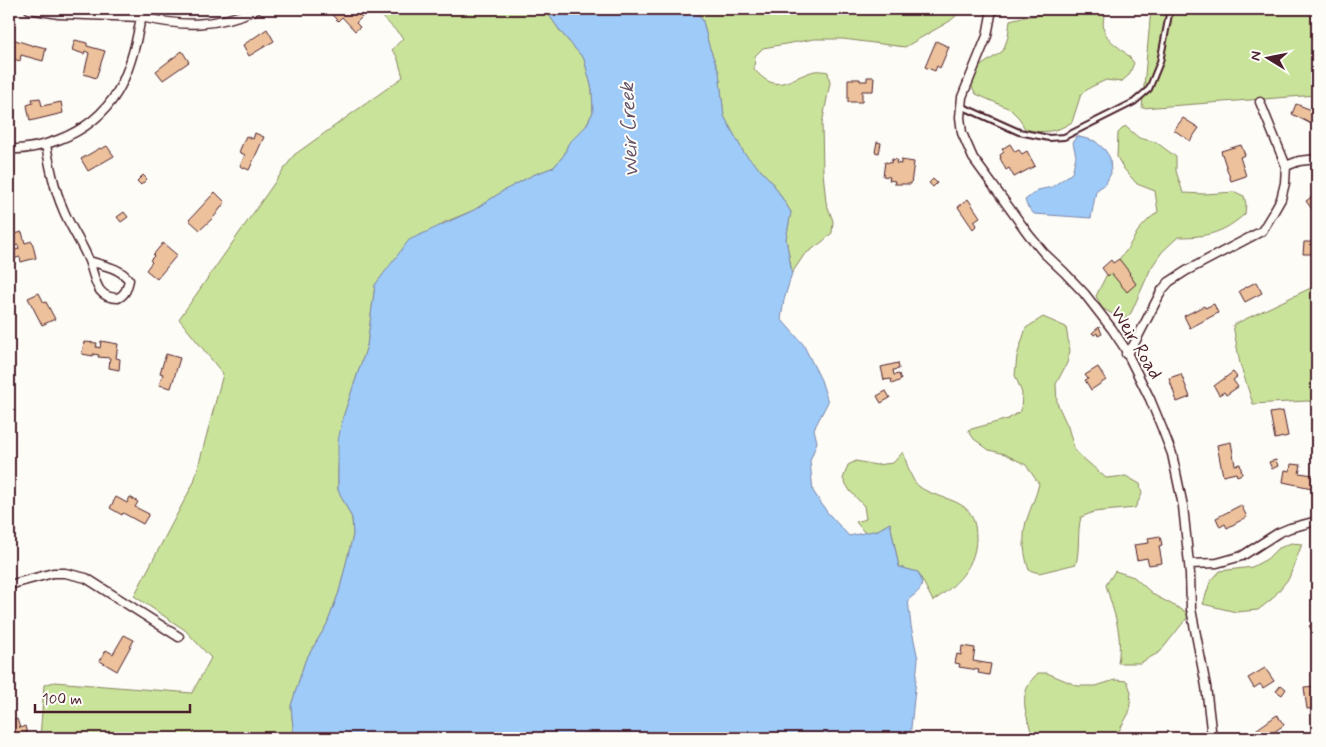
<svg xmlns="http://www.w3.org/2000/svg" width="1326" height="747" font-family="Mynerve,sans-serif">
  <rect width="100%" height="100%" fill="#fdfcf7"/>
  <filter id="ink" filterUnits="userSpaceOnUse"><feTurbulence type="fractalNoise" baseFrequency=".02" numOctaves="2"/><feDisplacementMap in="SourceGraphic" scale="10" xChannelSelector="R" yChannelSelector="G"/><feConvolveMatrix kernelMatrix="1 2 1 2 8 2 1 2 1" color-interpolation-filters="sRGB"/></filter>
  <g filter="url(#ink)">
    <path fill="#c9e49a" stroke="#8a8262" d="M375 9H545L560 31 584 59 592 89 593 112 586 126 568 144 564 155 554 167 533 175 503 191 474 210 443 223 388 269 375 285 367 346 343 417 338 469V490L352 518 353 535 339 592 327 624 305 661 291 706 294 738H40L44 685 54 682 192 693 211 658 185 630 134 596 194 482 223 374 179 319 294 155 403 77 397 56 392 50 403 38Z
      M695 9 767 10 771 9H964L950 21 905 47 843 39H814L763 48 755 56 754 69C776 94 785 81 811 72 816 70 823 71 828 72L830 83 822 124 823 172 826 202 833 221 832 233 822 242 804 255 792 273 786 239 791 212 772 182 744 153 724 116 719 72 709 46 703 21Z
      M1052 9H1106C1095 42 1119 41 1134 63L1129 75 1121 82 1106 80 1091 87 1081 94 1072 122C1057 132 1043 134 1025 129L1019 118 1010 109 976 94 969 82 976 69 1003 51 1008 37 1010 20C1023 16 1036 16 1049 13Z
      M1151 9H1317V95L1142 108Z
      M1125 126 1139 138 1156 142 1176 157V171L1183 193 1205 194 1235 192 1244 196 1246 204 1245 214C1223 233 1208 237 1178 237L1162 252 1151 268 1131 313 1123 320 1102 308 1096 296 1108 272 1126 251 1138 231 1149 219 1158 212 1155 191 1137 184 1124 169 1117 157 1118 133Z
      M1317 285V402L1307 401 1253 404 1240 364 1233 325Z
      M1043 317 1066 327 1070 351 1067 363 1056 384 1057 403 1068 427 1075 451 1106 478 1126 476 1140 484 1142 494 1135 508 1094 512 1081 517C1077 532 1080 548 1076 564L1039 573 1029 570C1024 556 1022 537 1026 522 1030 509 1036 497 1039 484L1026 465 1005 454 989 450 974 439 968 430 1008 419 1021 411 1022 393 1015 375 1017 356 1026 328Z
      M903 452C906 461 909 473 914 481 923 495 948 496 961 505 970 510 973 517 975 526 981 561 960 583 933 601L918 572 899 567 890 523 878 530 865 533 856 522 866 519 864 506 850 491 843 479 848 465 856 461 876 465 893 463Z
      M1291 543 1302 544 1289 578 1272 599 1258 610 1236 612 1203 604 1210 582 1220 571 1252 567 1267 559 1277 549Z
      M1115 571 1134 577 1154 595 1190 614 1160 652 1140 663H1118C1123 631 1114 615 1106 585Z
      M1038 673H1047L1078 686H1096L1115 680 1127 681 1131 692 1129 713 1115 738H1033C1026 712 1016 694 1038 673Z"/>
    <path fill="#9fcbf9" stroke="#7d86a7" d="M545 9H695L703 21 709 46 719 72 724 116 744 153 772 182 791 212 786 239 792 273 784 300 781 319 803 344 821 380 828 402 814 429 817 442 810 461 813 491 827 512 849 536 878 530 890 523 899 567 918 572C926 588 920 590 908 600L911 626 918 659 910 738H294L291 706 305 661 327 624 339 592 353 535 352 518 338 490V441L343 417 367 346 375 285 409 240 474 210 503 191 533 175 554 167 564 155 568 144 586 126 593 112 592 89 584 59 560 31Z
      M1076 136 1095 141 1105 150 1110 158 1111 173 1106 183 1096 191 1091 218 1034 214 1027 206 1025 200 1038 190 1052 187 1072 173 1076 156 1073 143Z"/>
    <path fill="#ecc19c" stroke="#4a1f2b" d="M334 9H342L345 13 349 9H359L364 15 356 23 360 27 355 31 342 17 338 21 330 13Z
      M267 29 274 41 249 56 243 45Z
      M9 38 34 46V45L46 48 43 61 21 55 20 61 13 59 14 54 9 52Z
      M75 40 87 43V46L105 51 96 78 84 74 89 53 85 51 84 54 72 50Z
      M936 41 949 47 940 68 937 66 935 71 925 67Z
      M182 51 189 62 163 80 156 71Z
      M867 77H874L873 91H862V102H848V79H860V81H867Z
      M40 98 42 106 61 102 63 113 30 121 27 105 33 103 32 99Z
      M1296 104 1317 112V127L1292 114Z
      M1183 118 1199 128 1190 141 1174 130Z
      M255 133 264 137 249 170 240 166 245 155 239 152 246 136 253 139Z
      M877 142 881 143 879 153 875 152Z
      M1010 144 1015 152 1019 150 1022 154 1027 151 1035 166 1014 177 1009 168 1006 170 1000 158H1001L1000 155 1004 152 1002 149Z
      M1241 145 1245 155 1240 157 1246 176 1231 181 1221 151Z
      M107 146 114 156 88 171 81 159 100 148 101 149Z
      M892 159 897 160 896 163 901 164V160L914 162 911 184H894L895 181 889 180 890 177 883 176 885 162 891 163Z
      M143 175 147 179 141 185 137 181Z
      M933 179 937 183 933 187 929 183Z
      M215 192 225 202 214 217 200 230 189 220Z
      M1317 193V210L1314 212 1306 201Z
      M968 199 980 217 974 221 977 225 973 229 958 207Z
      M124 212 128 217 121 222 117 217Z
      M1313 231H1317V254H1303L1304 242H1313Z
      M22 232 25 243 32 241 36 258 21 262 20 257 13 259 12 251 19 249 18 245 14 246 11 235Z
      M163 243 177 255 157 279 146 270 152 262 150 260 154 256 153 255Z
      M1119 259 1130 273 1129 274 1136 284 1127 292 1111 273 1108 276 1102 268 1111 260 1113 263Z
      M1256 282 1262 293 1245 302 1239 291Z
      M39 293 44 303 46 302 55 319 42 325 28 298Z
      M1214 304 1218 313 1190 328 1184 316 1204 306 1205 308Z
      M1099 327 1102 334 1098 336 1097 333 1094 335 1092 333Z
      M101 341 118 344 116 358 120 359 119 370 109 368 110 358 98 357 99 355 93 354V356L82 354 84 342 97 343 96 347 100 348Z
      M166 354 180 358 171 388 159 385 163 374 160 373Z
      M898 363 899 369 893 370 894 375 899 374 901 380 892 384 891 379 884 380 881 367Z
      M1098 367 1106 380 1091 390 1085 380 1088 379 1085 375Z
      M1233 372 1237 377 1233 380 1238 387 1226 395 1224 392 1219 395 1214 386Z
      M1181 374 1190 397 1177 402 1169 378Z
      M886 391 890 398 881 403 877 396Z
      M1283 411 1288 436 1275 439 1270 413Z
      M1231 442 1235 465 1240 464 1242 474 1237 476 1236 473 1223 476 1217 445Z
      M1276 460 1278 466 1272 469 1269 462Z
      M1291 464 1301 465 1299 473 1314 475 1312 488 1283 482 1285 470 1290 471Z
      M116 497 127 503 130 497 138 502 135 507 149 514 143 524 123 513 122 515 110 508Z
      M1241 505 1247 517 1227 528 1225 524 1220 527 1216 518Z
      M1160 536 1162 545 1159 546 1162 563 1149 565 1147 558 1137 560 1134 545 1149 543 1148 538Z
      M1317 621V634L1315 635 1309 626Z
      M124 635 134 640 117 671 100 661 106 650 113 654Z
      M962 646 975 648 973 661 991 664 989 675 978 673 979 670 959 667 960 664 955 663 957 654 961 655Z
      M1265 668 1274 681 1263 688 1260 684 1254 688 1248 678Z
      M1281 685 1286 689 1282 695 1276 691Z
      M1317 686V708L1307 709 1304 687Z
      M1277 715 1284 725 1274 732 1275 734 1269 738H1257L1253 732Z
      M17 719 20 728 25 726 28 738H9V721Z"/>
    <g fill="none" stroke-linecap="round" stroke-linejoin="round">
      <defs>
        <path id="lane" d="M961 106 1019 132 1049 138 1064 137 1134 102 1149 89 1160 62 1170 9"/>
        <path id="street" d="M29 9 59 14 141 17 142 9
          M992 9 987 36 962 97 960 117 962 133 973 158 1029 235 1044 253 1064 272 1084 293 1112 329 1124 347 1150 399 1162 428 1172 454 1183 506 1190 574 1191 609 1206 686 1212 738
          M46 145C50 167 54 188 63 209 70 227 82 243 89 261 104 266 119 267 129 280 127 288 126 294 118 298 95 298 96 279 89 261
          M9 149C25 150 42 146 58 140 116 118 131 74 141 17 184 27 216 27 257 9
          M1286 166 1299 161 1317 159
          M1126 354 1133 346 1162 290 1169 282 1186 271 1262 231 1273 213 1281 199 1285 183 1286 166 1260 102
          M1190 564 1217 563 1242 556 1278 533 1290 528 1317 521
          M9 585 53 573H65L86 578 179 637"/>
      </defs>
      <use href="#lane" stroke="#4a1f2b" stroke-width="8"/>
      <use href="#street" stroke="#4a1f2b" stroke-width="11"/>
      <path stroke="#4a1f2b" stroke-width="2" stroke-dasharray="4 4" stroke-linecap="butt" d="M1123 11 1124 9"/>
      <use href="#lane" stroke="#fdfcf7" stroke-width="4"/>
      <use href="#street" stroke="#fdfcf7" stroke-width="8"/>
    </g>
  </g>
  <g text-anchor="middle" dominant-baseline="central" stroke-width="4" stroke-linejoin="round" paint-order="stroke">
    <g font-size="19" fill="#4a1f2b" stroke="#fdfcf7">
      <text transform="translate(1136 343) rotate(59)">Weir Road</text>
    </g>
    <g font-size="20" font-style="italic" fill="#645369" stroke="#fdfcf7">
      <text transform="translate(630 130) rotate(-93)">Weir Creek</text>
    </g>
  </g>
  <rect width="1326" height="747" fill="none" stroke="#fdfcf7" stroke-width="30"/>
  <rect x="15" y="15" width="1296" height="717" fill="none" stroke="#4a1f2b" stroke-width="2" filter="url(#ink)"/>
  <g transform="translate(1268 58) rotate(280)" stroke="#fdfcf7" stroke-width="4" paint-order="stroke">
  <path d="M0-4L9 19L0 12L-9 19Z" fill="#4a1f2b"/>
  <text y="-8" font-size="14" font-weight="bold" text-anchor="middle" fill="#4a1f2b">N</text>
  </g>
  <path d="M35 704v8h155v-8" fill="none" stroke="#4a1f2b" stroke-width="2.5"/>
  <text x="42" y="704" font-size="15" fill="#4a1f2b" stroke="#fdfcf7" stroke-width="4" paint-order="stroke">100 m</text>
</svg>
